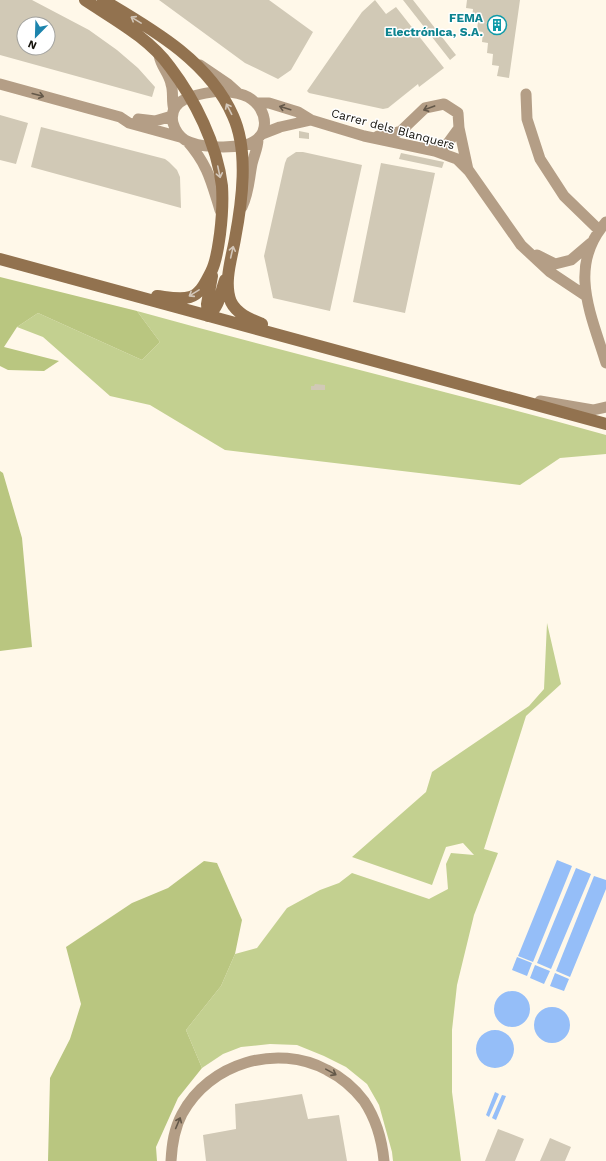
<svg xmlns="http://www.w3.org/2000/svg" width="606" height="1161" font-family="'Work Sans',sans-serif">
  <rect width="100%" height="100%" fill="#fff8e9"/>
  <path fill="#c3d090" d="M137 311C293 354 450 392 606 435V454L560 458 520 485 225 450 150 405 110 396 43 337 17 327 38 313 142 360 160 342Z
    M547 623 561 684 526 716 484 849 498 853 474 915 457 985 452 1030V1092L461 1161H393L392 1152 379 1105 367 1084 346 1067 324 1056 297 1045 270 1044 241 1047 223 1054 202 1068 186 1030 221 986 235 954 257 948 287 908 320 890 339 883 352 873 429 899 448 889 446 864 451 853 474 855 463 843 446 847 432 885 352 857 426 792 432 772 529 706 544 689Z"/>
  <path fill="#b9c680" d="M0 277 137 311 160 342 142 360 38 313 17 327 4 347 59 361 44 371 8 370 0 366Z
    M0 471 3 473 22 538 32 647 0 651Z
    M204 861 217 863 242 920 235 954 221 986 186 1030 202 1068 178 1098 156 1147 157 1161H48L50 1078 70 1039 81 1004 66 947 132 903 168 888Z"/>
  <path fill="#95bef8" d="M557 860 572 866 533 962 518 956Z
    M576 868 591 874 551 969 537 963Z
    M594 876 606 880V889L570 977 556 971Z
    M517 957 532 963 527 976 512 970Z
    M535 965 550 971 544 984 530 978Z
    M555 973 569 979 564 991 550 986Z
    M494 1009a18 18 0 1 1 36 0a18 18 0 1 1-36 0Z
    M534 1025a18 18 0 1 1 36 0a18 18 0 1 1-36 0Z
    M476 1049a19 19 0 1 1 38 0a19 19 0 1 1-38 0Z
    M495 1092 499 1094 489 1117 486 1115Z
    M502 1095 506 1096 496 1120 492 1118Z"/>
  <path fill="#d1c9b6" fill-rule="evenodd" d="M0 0H32L89 30 117 50 138 68 155 87 152 97 0 55ZM24 24H48V48H24Z
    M159 0H269L313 32 291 70 278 79 245 63Z
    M375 0 386 14 396 7 444 68 419 87 418 84 388 108 383 109 309 93 307 91 362 12Z
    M403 0H413L456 55 450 60Z
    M467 0H520L509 78 497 76 499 66 492 65 493 54 487 53 488 43 482 42 483 32 477 31 478 20 472 19 473 9 466 8Z
    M0 115 28 123 16 164 0 160Z
    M41 127 165 159 169 162 177 170 180 177 181 208 31 167Z
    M299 131 309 133V139L299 138Z
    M296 152H303L362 165 330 311 273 298 264 256 285 163 287 158Z
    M401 153 444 162 442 168 399 159Z
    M381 163 435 173 405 313 353 302Z
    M315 384 325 385V390H311V386H314Z
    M302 1094 308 1119 339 1115 347 1161H206L203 1135 236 1129 235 1104Z
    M498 1129 524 1139 515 1161H485Z
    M550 1138 571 1147 565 1161H540Z"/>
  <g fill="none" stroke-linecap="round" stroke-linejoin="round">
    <path stroke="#b49e86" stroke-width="11" d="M159 55C161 67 169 73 171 84 174 93 171 101 174 110
      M200 65 228 84 238 93
      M0 84 120 117 129 123 180 137
      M219 91C229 92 239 92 248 97 269 109 272 138 245 145 229 148 199 148 185 140 179 136 175 130 173 123 167 97 200 94 219 91Z
      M526 94 527 119 540 159 564 196 599 230
      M256 103H269L298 112 311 120 364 136 435 151 457 159 469 171 521 245 550 272 586 296
      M138 119 155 121 172 116
      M459 128 468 170
      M262 134 280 127 311 120
      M378 136H387L401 131 425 108 444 104 458 113 459 128 448 143 435 151
      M187 141C208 165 211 181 220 210
      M242 207C249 193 249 179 252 164 254 155 258 148 258 139
      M606 222C567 266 591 314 606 363
      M537 255 555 264 571 260 591 243
      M540 401 593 410 606 407
      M171 1161C172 1144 174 1129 182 1114 209 1063 277 1043 327 1070 341 1077 354 1088 364 1101 376 1119 382 1140 384 1161"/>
    <path stroke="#92724f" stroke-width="12" d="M85 0C115 20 149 38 170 67 195 100 217 144 222 186 223 202 222 218 220 234 218 247 217 260 211 272 206 281 201 294 190 297 180 300 167 297 157 296
      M103 0C152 29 209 61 233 116 249 151 242 202 235 239 232 257 223 283 231 302 237 314 250 319 262 324
      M0 259 606 424
      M208 316C220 305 220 294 225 280
      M208 316 207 304 212 276"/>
  </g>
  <defs><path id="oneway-shaft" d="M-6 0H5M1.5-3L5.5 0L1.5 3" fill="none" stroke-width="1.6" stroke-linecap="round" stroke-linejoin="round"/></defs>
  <g stroke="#d3c7b9">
    <use href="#oneway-shaft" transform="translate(136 20) rotate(-149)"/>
    <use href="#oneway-shaft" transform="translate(229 109) rotate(-117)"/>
    <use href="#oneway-shaft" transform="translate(219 172) rotate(78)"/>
    <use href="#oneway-shaft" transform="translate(232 252) rotate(-77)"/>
    <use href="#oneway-shaft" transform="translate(194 293) rotate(148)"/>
  </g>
  <g stroke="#645849">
    <use href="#oneway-shaft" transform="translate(38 95) rotate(15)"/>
    <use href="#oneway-shaft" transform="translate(285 108) rotate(-163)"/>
    <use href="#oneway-shaft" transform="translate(429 108) rotate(160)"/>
    <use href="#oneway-shaft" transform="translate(331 1072) rotate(29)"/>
    <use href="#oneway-shaft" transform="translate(178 1123) rotate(-67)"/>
  </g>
  <defs>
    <symbol id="building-ring" viewBox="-11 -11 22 22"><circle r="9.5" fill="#fff" stroke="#0f9aa8" stroke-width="1.5"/><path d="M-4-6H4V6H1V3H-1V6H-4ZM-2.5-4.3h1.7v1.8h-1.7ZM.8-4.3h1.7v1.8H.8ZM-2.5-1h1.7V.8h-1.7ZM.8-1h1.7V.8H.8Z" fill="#0f9aa8"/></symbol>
  </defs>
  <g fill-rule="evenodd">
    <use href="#building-ring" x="486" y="14" width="22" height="22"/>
  </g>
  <g text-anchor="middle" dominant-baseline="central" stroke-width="3" stroke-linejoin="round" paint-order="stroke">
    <g font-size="12" font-weight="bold" fill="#0d838f" stroke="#fff" text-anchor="end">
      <text x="483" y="18">FEMA<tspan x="483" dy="14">Electrónica, S.A.</tspan></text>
    </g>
    <g font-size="12" fill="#15130c" stroke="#fff">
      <text transform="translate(393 129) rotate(15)">Carrer dels Blanquers</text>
    </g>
  </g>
  <g transform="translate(36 36) rotate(203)"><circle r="19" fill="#ffffff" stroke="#a1a19e"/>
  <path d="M0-3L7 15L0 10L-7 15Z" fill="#1c84ad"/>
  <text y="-6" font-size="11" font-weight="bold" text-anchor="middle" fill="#15130c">N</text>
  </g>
</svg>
